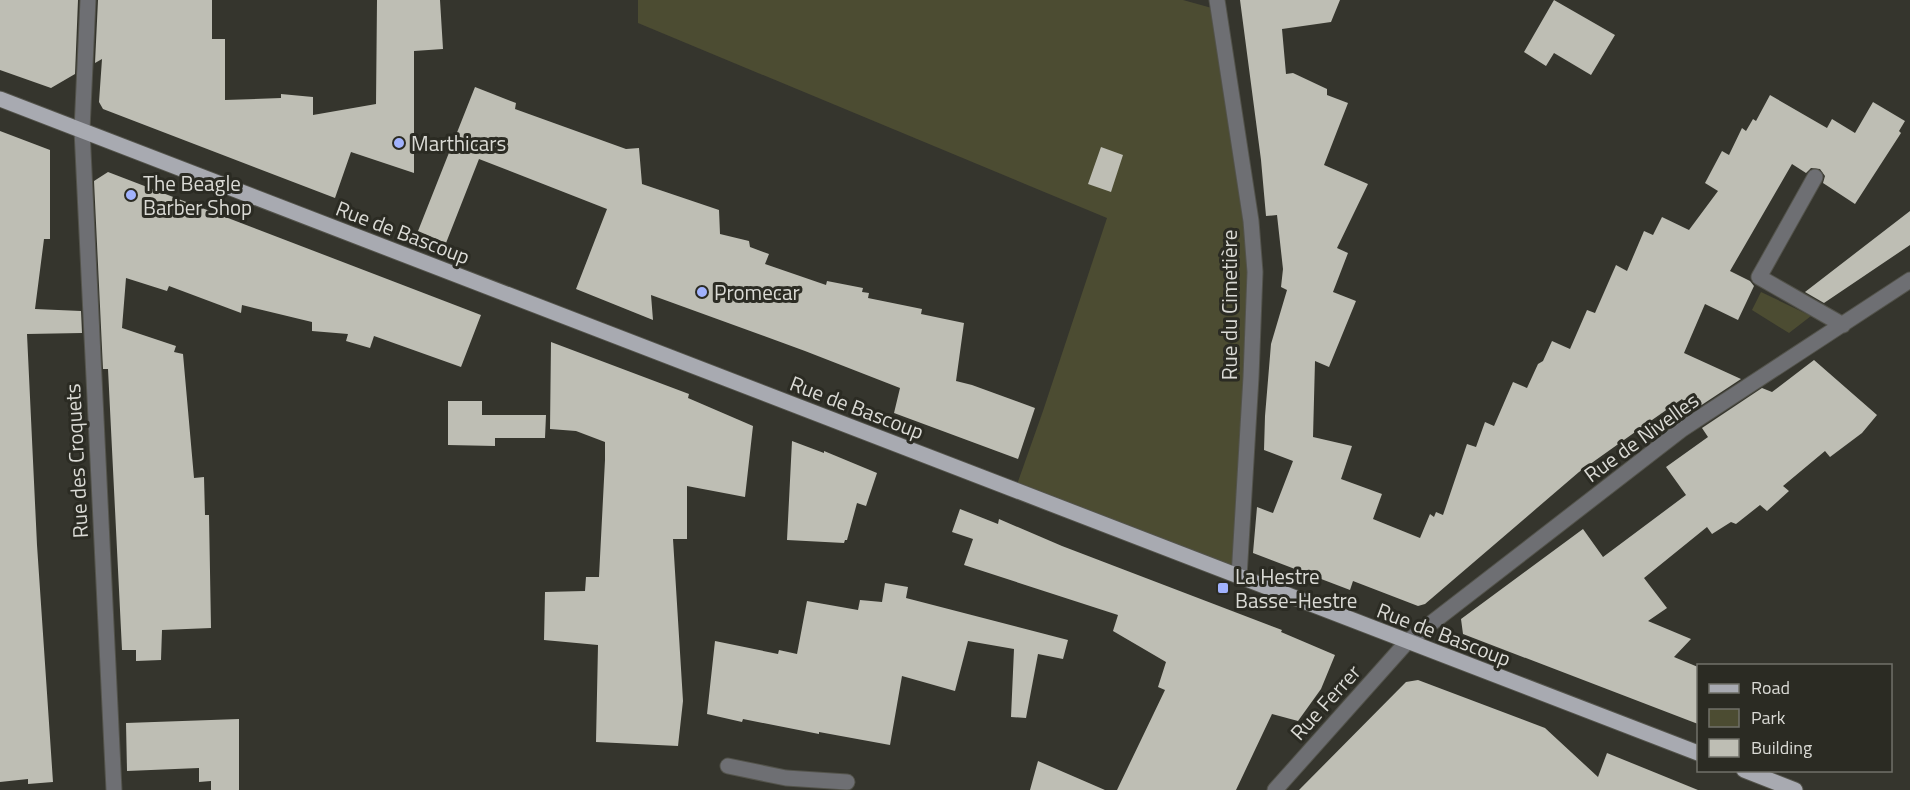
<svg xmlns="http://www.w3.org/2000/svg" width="1910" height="790" font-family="'Titillium Web',sans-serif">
  <rect width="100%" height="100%" fill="#35352d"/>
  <path fill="#4c4c32" d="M638 0H1183L1219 10 1251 221 1239 577 1015 490 1043 411 1107 218 638 23Z
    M1761 292 1811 316 1789 333 1752 310Z"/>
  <path fill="#bebeb4" d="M0 0H78L75 74 51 88 0 70Z
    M98 0H212V39H225V100L281 98V94L313 97V115L376 104 377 0H440L443 49 414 51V173L351 152 335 198 103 109 99 102 102 59 95 63Z
    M1240 0H1340L1331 22 1282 29 1286 74 1293 73 1327 89V95L1348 103 1324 165 1368 184 1337 248 1348 253 1333 292 1356 301 1329 367 1315 361 1313 437 1352 446 1341 479 1382 494 1373 519 1420 538 1430 514 1434 517 1436 512 1443 515 1467 444 1476 447 1485 422 1494 426 1513 382 1527 388 1538 364 1543 361 1552 341 1570 349 1587 310 1595 313 1616 265 1627 271 1644 231 1653 235 1662 217 1689 230 1718 191 1705 183 1722 151 1729 155 1742 128 1746 131 1753 119 1756 121 1770 95 1827 128 1832 119 1855 133 1873 102 1905 121 1899 131 1901 133 1855 204 1823 183 1825 176 1820 169 1811 168 1806 173 1792 164 1730 271 1750 281 1754 286 1738 320 1705 304 1684 353 1741 379 1691 412 1682 399 1652 420 1579 472 1425 604 1418 606 1353 581 1350 590 1253 553 1257 507 1273 513 1293 461 1264 450 1265 416 1271 344 1287 290 1281 287 1283 269 1277 215 1266 216 1261 160Z
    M1554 0 1615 35 1591 75 1554 53 1546 66 1524 52Z
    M475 87 516 103 515 109 626 149 639 148 642 184 719 210 720 234 749 241 750 247 769 254 765 264 826 285 827 281 863 288 862 292 869 293 868 298 922 309 921 314 964 323 956 381 972 385 1035 408 1018 459 894 413 900 388 805 351 651 295 653 320 576 289 607 209 479 159 446 243 418 231Z
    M0 131 50 150V239H44L35 309 81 311 82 333 27 334 37 545 53 782 28 784V779L0 782Z
    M1101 147 1123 155 1111 192 1088 184Z
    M108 172 481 315 461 367 374 336 370 348 346 341 348 334 312 331V322L242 305 241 313 169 286 167 291 126 278 122 328 176 346 174 352 183 354 194 478 204 477 205 515H209L211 628 162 630 161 660 136 661V650H122L108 369H103L94 181Z
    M1910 211V245L1824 303 1805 292Z
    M551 342 689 394 688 398 753 426 745 497 687 486V539H673L683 701 678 746 596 742 598 645 544 640 545 592 585 591 586 577H599L605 460V442L576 431 550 429Z
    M1814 360 1877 415 1862 433 1830 457 1825 451 1783 486 1789 491 1767 511 1760 505 1736 524 1731 522 1712 534 1707 527 1644 578 1667 608 1648 621 1691 639 1674 657 1698 667V724L1463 634 1461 619 1583 529 1603 557 1686 495 1666 467 1708 437 1702 428 1762 388 1772 392Z
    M448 401H482V415H546L545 438H495V446L448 445Z
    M792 441 824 453V451L877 473 866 506 857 503 847 540H845L844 543 787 540Z
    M960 509 998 524 999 519 1062 546 1282 630 1281 632 1335 655 1321 689 1298 721 1272 714 1236 790H1117L1165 690 1158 687 1166 662 1113 631 1118 615 964 565 973 539 952 532Z
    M885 583 908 587 906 598 1068 640 1063 659 1038 654 1026 718 1011 717 1014 649 968 641 955 691 902 676 890 745 819 732V734L743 719 742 722 707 714 715 641 778 654 779 650 797 654 807 601 858 610 860 600 882 602Z
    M1418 680 1545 728 1598 777 1607 753 1698 790H1299L1406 682Z
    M239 719V790H211V781L199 782V768L127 771 126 723Z
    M1038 761 1105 790H1030Z"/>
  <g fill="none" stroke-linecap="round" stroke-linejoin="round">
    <defs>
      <path id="minor" d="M88 0 82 130 114 790
        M1217 0 1251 221 1255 272 1251 377 1239 577
        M1815 177 1759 277 1843 325
        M728 766 786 778 847 782
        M1275 790 1407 642 1681 430 1910 280"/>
      <path id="major" d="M0 99 1698 753
        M1744 770 1795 790"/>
    </defs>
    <use href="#minor" stroke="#53534b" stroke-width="17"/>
    <use href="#major" stroke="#53534b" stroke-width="17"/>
    <use href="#minor" stroke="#6e6f73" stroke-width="15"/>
    <use href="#major" stroke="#a8aab1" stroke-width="15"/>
  </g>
  <g fill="#a1b2fd" stroke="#2b2b23" stroke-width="2">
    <circle cx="399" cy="143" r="6"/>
    <circle cx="131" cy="195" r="6"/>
    <circle cx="702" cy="292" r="6"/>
    <rect x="1217" y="582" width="12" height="12" rx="3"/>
  </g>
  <g text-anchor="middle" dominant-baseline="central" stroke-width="6" stroke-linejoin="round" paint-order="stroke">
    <g font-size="21" fill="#dadad5" stroke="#2b2b23" text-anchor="start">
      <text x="411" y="143">Marthicars</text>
      <text x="143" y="183">The Beagle<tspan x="143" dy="24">Barber Shop</tspan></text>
      <text x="714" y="292">Promecar</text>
      <text x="1235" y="576">La Hestre<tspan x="1235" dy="24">Basse-Hestre</tspan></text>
    </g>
    <g font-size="21" fill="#dadad5" stroke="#2b2b23">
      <text transform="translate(403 232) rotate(21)">Rue de Bascoup</text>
      <text transform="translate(1229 305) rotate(-90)">Rue du Cimetière</text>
      <text transform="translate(857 407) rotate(21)">Rue de Bascoup</text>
      <text transform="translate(1641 437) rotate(-36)">Rue de Nivelles</text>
      <text transform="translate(76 461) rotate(-93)">Rue des Croquets</text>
      <text transform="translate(1444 634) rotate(21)">Rue de Bascoup</text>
      <text transform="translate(1325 702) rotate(-48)">Rue Ferrer</text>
    </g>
  </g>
  <rect x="1697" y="664" width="195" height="108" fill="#2b2b23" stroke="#71716a" stroke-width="1.5"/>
  <rect x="1709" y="684" width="30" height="9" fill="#a8aab1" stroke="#71716a" stroke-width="1.5"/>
  <text x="1751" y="694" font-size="18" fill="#dadad5">Road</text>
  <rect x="1709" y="709" width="30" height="18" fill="#4c4c32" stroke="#71716a" stroke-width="1.5"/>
  <text x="1751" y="724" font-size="18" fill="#dadad5">Park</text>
  <rect x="1709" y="739" width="30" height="18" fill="#bebeb4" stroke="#71716a" stroke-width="1.5"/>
  <text x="1751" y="754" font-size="18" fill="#dadad5">Building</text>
</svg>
